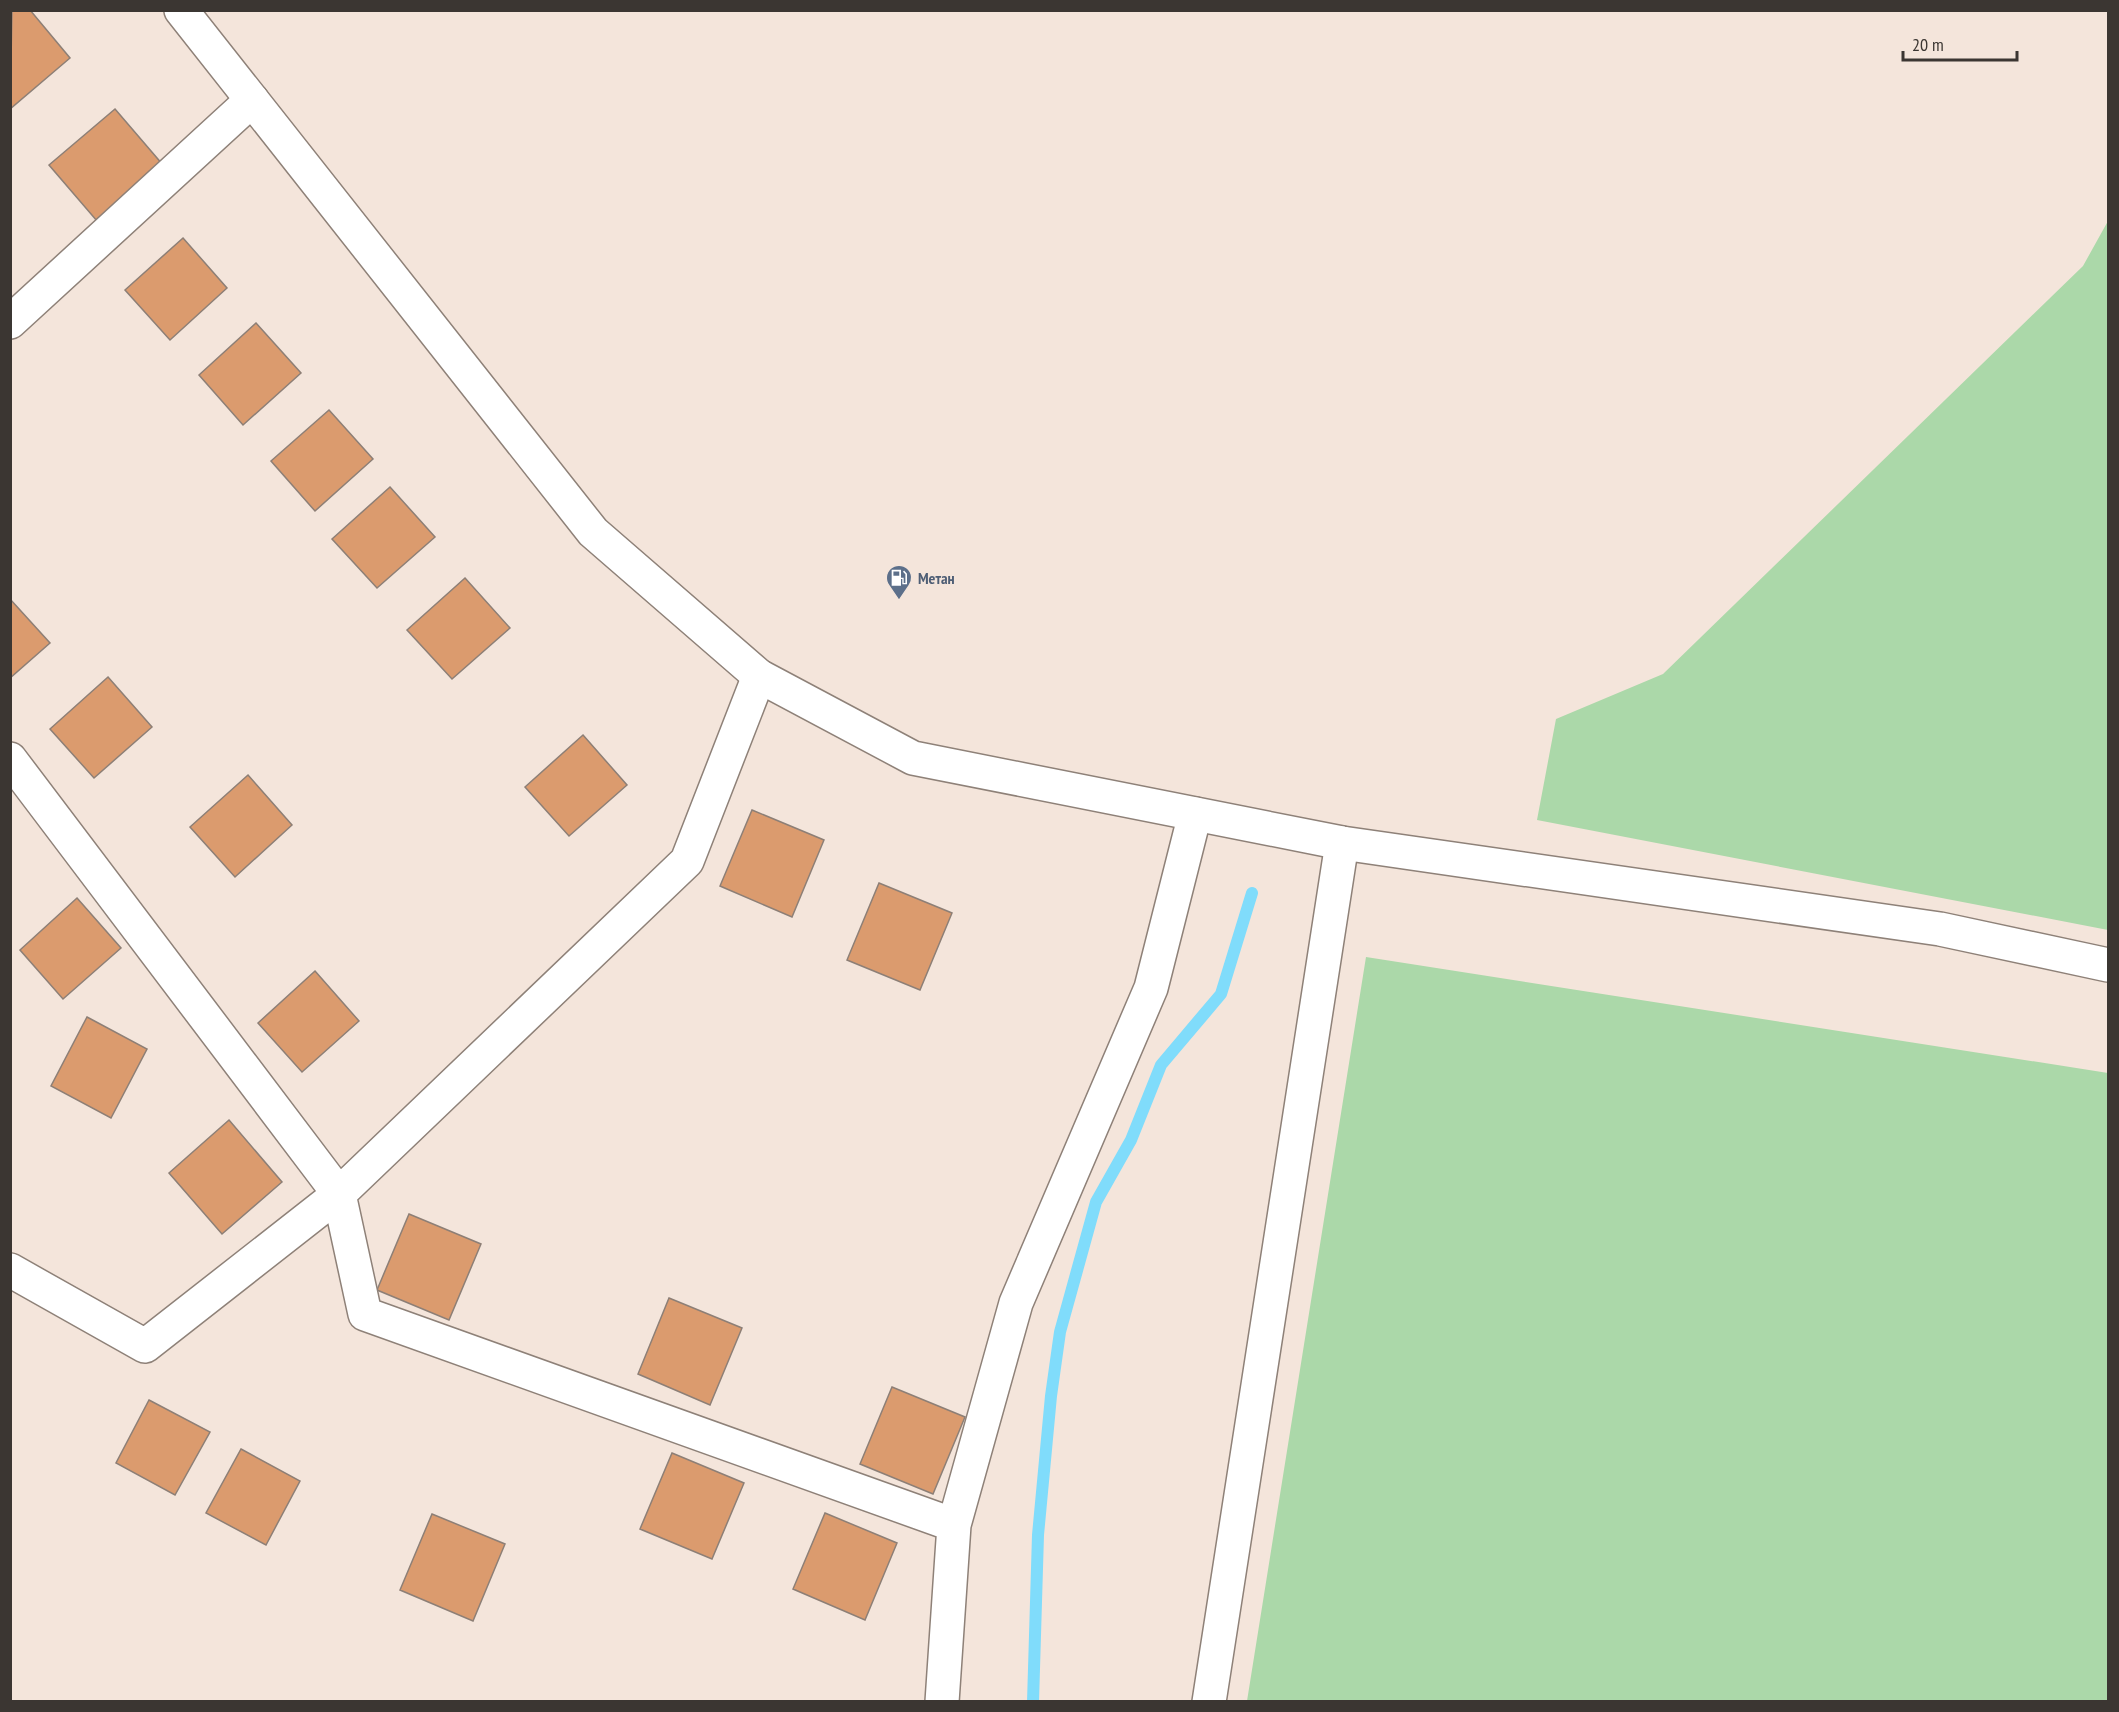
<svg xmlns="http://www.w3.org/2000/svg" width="2119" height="1712" font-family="'PT Sans Narrow',sans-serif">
  <rect width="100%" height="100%" fill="#f4e5db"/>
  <path fill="#abd8a9" d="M2108 221V930L1537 820 1556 719 1663 674 2083 266Z
    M1366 957 2108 1073V1701H1247Z"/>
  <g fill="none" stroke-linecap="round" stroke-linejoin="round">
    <path stroke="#80dcfb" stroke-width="12" d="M1033 1702 1038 1535 1051 1396 1060 1332 1096 1202 1131 1140 1161 1065 1221 994 1252 893"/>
  </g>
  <path fill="#db9b6e" stroke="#8d7f76" stroke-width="1.5" d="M12 10H30L70 58 10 109Z
    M115 109 163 165 97 221 49 165Z
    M183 238 227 288 170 340 125 290Z
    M256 323 301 373 243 425 199 375Z
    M329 410 373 459 315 511 271 461Z
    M390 487 435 537 377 588 332 539Z
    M465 578 510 628 452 679 407 630Z
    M10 599 50 643 10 678Z
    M108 677 152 727 94 778 50 729Z
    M583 735 627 785 569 836 525 787Z
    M248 775 292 825 235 877 190 827Z
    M752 810 824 840 792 917 720 886Z
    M879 883 952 913 920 990 847 960Z
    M77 898 121 948 63 999 20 950Z
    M315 971 359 1021 302 1072 258 1023Z
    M87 1017 147 1049 111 1118 51 1086Z
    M229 1120 282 1182 222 1234 169 1173Z
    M409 1214 481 1244 449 1320 377 1290Z
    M669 1298 742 1328 710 1405 638 1374Z
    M892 1387 965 1417 933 1494 860 1464Z
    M149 1400 210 1432 175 1495 116 1463Z
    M241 1449 300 1481 266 1545 206 1513Z
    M672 1453 744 1483 712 1559 640 1529Z
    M825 1513 897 1543 865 1620 793 1589Z
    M432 1514 505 1544 473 1621 400 1590Z"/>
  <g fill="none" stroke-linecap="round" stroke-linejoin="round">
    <defs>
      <path id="street" d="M10 322 252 100
        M10 759 339 1194 365 1314 954 1525
        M10 1270 145 1346 339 1194 687 861 759 676
        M942 1702 954 1525 1016 1303 1151 988 1195 814
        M1209 1702 1342 843"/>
      <path id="secondary" d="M181 10 593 532 759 676 913 758 1342 843 1940 929 2108 965"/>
    </defs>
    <use href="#street" stroke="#8e8178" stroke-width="36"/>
    <use href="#secondary" stroke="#8e8178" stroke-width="36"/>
    <use href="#street" stroke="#fff" stroke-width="33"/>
    <use href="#secondary" stroke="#fff" stroke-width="33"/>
  </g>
  <defs>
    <symbol id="fuel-pin" viewBox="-11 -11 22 30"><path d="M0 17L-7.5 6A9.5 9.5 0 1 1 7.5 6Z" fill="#5c6f8a" stroke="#f4e5db"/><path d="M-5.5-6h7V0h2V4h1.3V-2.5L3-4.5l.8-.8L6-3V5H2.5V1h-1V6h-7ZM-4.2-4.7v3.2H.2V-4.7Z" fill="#fff"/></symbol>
  </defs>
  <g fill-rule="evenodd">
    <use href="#fuel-pin" x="884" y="563" width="30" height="40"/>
  </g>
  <g text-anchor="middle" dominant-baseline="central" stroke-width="4.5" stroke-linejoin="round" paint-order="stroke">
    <g font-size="16" font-weight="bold" fill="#4e5e75" stroke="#f4e5db" text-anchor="start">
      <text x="918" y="578">Метан</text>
    </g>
  </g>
  <rect width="2119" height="1712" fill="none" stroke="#3b3632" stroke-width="24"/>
  <path d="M1903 51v9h114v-9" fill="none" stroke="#3b3632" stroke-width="3"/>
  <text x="1912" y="51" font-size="18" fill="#3b3632" stroke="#f4e5db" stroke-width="4.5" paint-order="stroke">20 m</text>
</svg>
